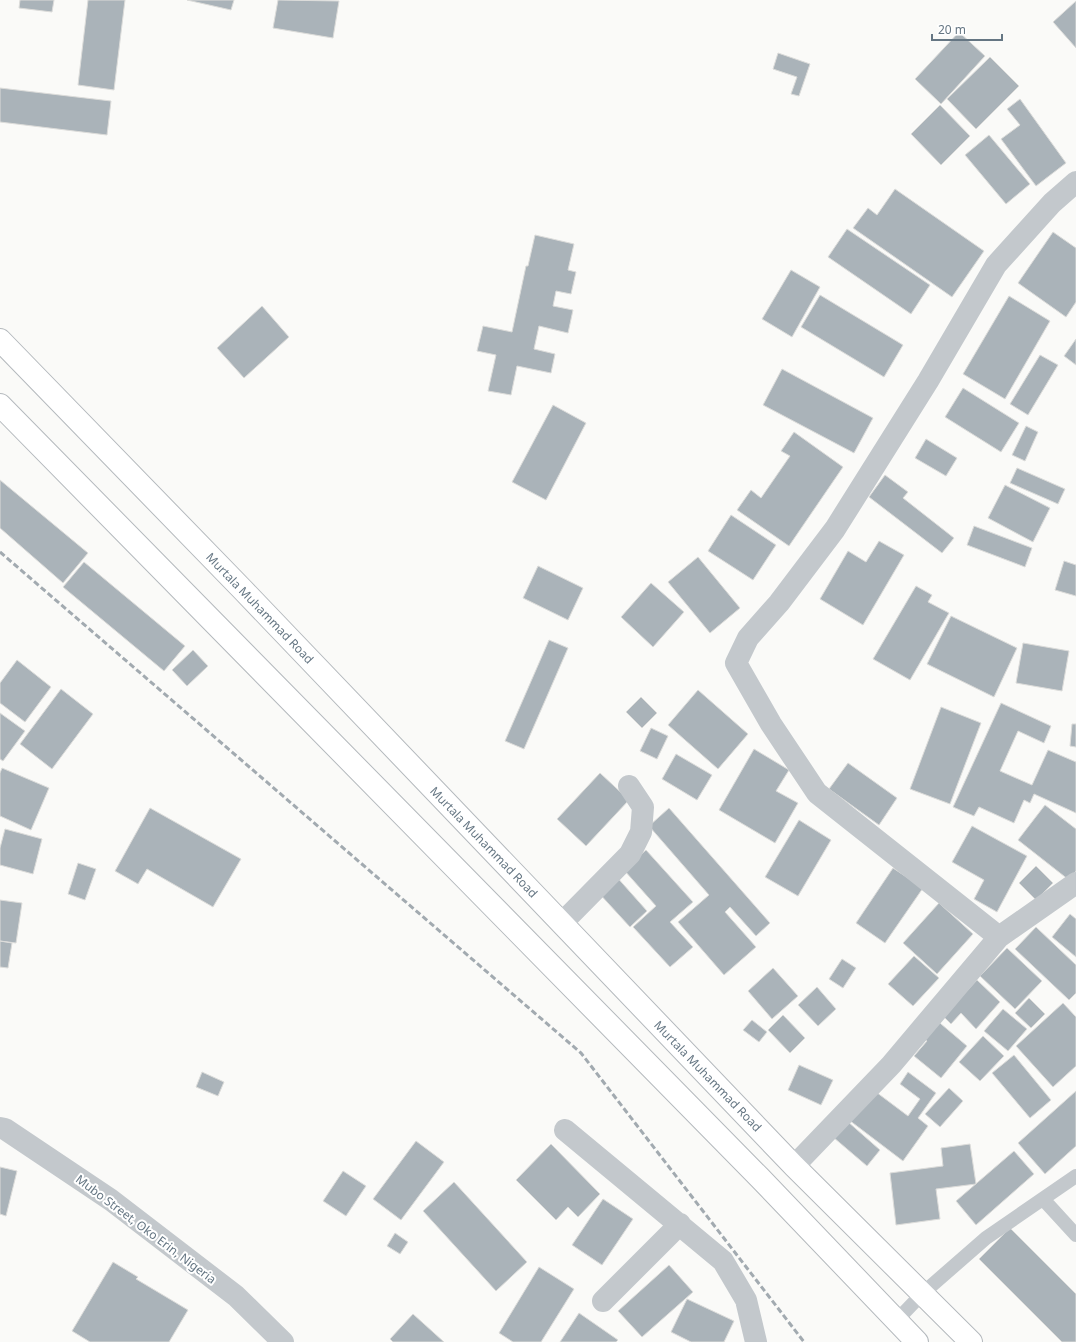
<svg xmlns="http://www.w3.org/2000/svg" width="1076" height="1342" font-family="'Noto Sans',sans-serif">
  <rect width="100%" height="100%" fill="#fafaf8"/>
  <path fill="#aab3b9" stroke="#dcdcda" d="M20 0H54L52 12 19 8Z
    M88 0H125L114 90 78 85Z
    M187 0H234L231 10Z
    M278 0 339 1 333 38 273 28Z
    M1076 1V48L1053 22Z
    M959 32 985 56 941 104 915 79Z
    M778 53 810 64 799 96 791 94 797 77 773 69Z
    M990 57 1019 86 976 129 947 99Z
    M0 88 111 101 107 135 0 122Z
    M1020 99 1066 163 1036 186 1001 139 1020 125 1007 109Z
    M940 105 970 136 941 165 911 134Z
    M989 135 1030 184 1006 204 965 155Z
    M895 189 984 251 952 297 853 228 868 208 877 215Z
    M847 229 930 285 911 314 828 257Z
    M1053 232 1076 248V302L1066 317 1018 283Z
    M535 235 574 244 568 270 576 272 571 294 556 291 553 306 573 310 568 333 539 326 534 349 555 354 551 373 517 366 511 395 488 391 496 355 477 351 483 326 512 332 526 266H528Z
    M791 270 820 287 792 337 762 319Z
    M820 295 903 345 884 377 801 327Z
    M1009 296 1050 321 1005 399 963 374Z
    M262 306 289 337 244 378 217 348Z
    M1076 339V365L1064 356Z
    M1040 355 1058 365 1028 415 1010 404Z
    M782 369 873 418 854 453 763 405Z
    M963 388 1019 423 1001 452 945 417Z
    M553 405 586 423 546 500 512 482Z
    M1026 426 1038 432 1025 461 1012 455Z
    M794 432 843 467 789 546 737 510 751 490 761 498 790 456 781 451Z
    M926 439 957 458 946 476 915 458Z
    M1017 468 1065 489 1058 504 1010 483Z
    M885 475 908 492 903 498 954 538 942 553 869 497Z
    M0 480 88 553 63 583 0 528Z
    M1005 485 1050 508 1033 542 988 518Z
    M731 515 776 545 753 580 708 551Z
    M974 526 1032 548 1025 567 967 545Z
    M879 541 904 555 863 625 820 599 848 551 866 562Z
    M698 557 740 608 710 633 668 582Z
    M1064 561 1076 565V596L1055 590Z
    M84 562 185 646 164 671 63 587Z
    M538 566 583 588 568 620 523 598Z
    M651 583 684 612 653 647 621 617Z
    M916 586 932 595 928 602 949 613 910 680 873 659Z
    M951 616 1017 648 994 697 927 664Z
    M549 640 568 648 524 749 505 741Z
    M1023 643 1069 651 1062 691 1016 683Z
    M193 650 208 666 187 686 172 670Z
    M17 660 51 687 25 722 0 703V683Z
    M61 689 93 714 52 769 20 744Z
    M698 690 748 734 718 769 668 725Z
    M641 697 657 713 642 728 626 712Z
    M1001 703 1051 726 1044 743 1018 731 1000 771 1032 785 1048 750 1076 762V813L1034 794 1030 803 1024 800 1014 823 979 807 974 816 953 807Z
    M941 707 981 723 950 804 910 789Z
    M0 713 25 731 3 761 0 759Z
    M1072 724H1076V747L1070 746Z
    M651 728 668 736 657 759 640 751Z
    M754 749 789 770 776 791 798 803 775 843 719 810Z
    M676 754 712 775 697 800 662 779Z
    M848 763 897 798 879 825 829 789Z
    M2 768 49 788 31 830 0 816V773Z
    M600 773 629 800 586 846 557 819Z
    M1045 805 1076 829V871L1069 880 1018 840Z
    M150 808 241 859 213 907 147 869 138 884 115 871Z
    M669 808 770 923 756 936 730 907 725 912 756 947 724 975 678 922 709 895 649 826Z
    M799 820 831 840 798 896 765 877Z
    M972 826 1027 856 997 912 974 899 984 880 952 862Z
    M5 829 42 839 33 874 0 865V848Z
    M646 850 693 902 670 922 693 947 670 967 633 927 656 906 624 870Z
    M78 863 96 869 85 900 68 894Z
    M1036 866 1053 883 1036 900 1019 883Z
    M893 868 923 888 885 943 856 923Z
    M615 875 647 911 630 927 597 891Z
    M0 900 22 903 16 943 0 941Z
    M939 903 973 934 937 974 903 943Z
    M1070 914 1076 919V957L1052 937Z
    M1036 927 1076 965V993L1069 1000 1015 949Z
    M0 941 12 943 8 968 0 967Z
    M1007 948 1042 981 1015 1009 980 976Z
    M914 956 939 978 913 1006 888 984Z
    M842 959 856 968 843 988 829 979Z
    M773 968 798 996 772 1019 748 991Z
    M977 980 1000 1002 976 1029 961 1013 951 1024 943 1016Z
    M817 987 836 1009 818 1026 798 1005Z
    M1029 998 1045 1014 1031 1028 1015 1013Z
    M1063 1003 1076 1017V1066L1053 1087 1016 1046Z
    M1003 1009 1027 1029 1008 1051 984 1031Z
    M783 1015 805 1038 790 1053 768 1030Z
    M934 1018 967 1046 941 1078 914 1056 927 1041 920 1035Z
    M752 1020 767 1032 759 1042 743 1030Z
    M983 1036 1004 1056 980 1081 959 1062Z
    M1014 1055 1051 1100 1030 1118 992 1073Z
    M799 1065 833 1080 821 1105 788 1090Z
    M202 1072 224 1082 218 1096 196 1087Z
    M908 1072 936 1093 918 1118 928 1126 903 1161 849 1120 872 1089 908 1116 920 1099 900 1084Z
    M949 1088 963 1101 940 1127 925 1114Z
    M1076 1091V1146L1045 1174 1018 1143Z
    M847 1121 880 1150 867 1166 833 1137Z
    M416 1141 444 1162 401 1220 373 1199Z
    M551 1144 600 1194 578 1217 568 1207 556 1220 516 1180Z
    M970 1144 976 1184 936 1189 940 1219 896 1225 890 1173 943 1166 941 1148Z
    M1014 1151 1034 1174 976 1225 956 1201Z
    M0 1167 17 1171 6 1216 0 1214Z
    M343 1171 366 1186 346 1216 323 1201Z
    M454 1182 527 1262 496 1291 423 1211Z
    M603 1199 633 1219 602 1265 572 1245Z
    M1010 1228 1076 1294V1342H1062L979 1259Z
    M395 1233 408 1242 400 1254 387 1246Z
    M113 1262 138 1277 136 1279 188 1310 169 1342H90L72 1331Z
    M669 1265 693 1292 642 1337 618 1311Z
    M539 1267 574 1289 541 1342H513L499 1333Z
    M687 1299 734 1321 724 1342H691L671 1332Z
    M579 1313 618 1340 616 1342H560Z
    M413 1314 444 1342H393L390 1339Z"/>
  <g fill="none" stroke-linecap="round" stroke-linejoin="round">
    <defs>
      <path id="highway" d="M0 340 243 590 794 1166 971 1342
        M0 405 760 1178 917 1342"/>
    </defs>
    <use href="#highway" stroke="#b4b9bd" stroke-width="24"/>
    <path stroke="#c3c8cc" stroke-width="14" d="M1043 1199 1076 1235
      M897 1320 923 1293 986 1238 1076 1176"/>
    <path stroke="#c3c8cc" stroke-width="22" d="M562 923 630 854 641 832 643 807 629 786
      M999 937 817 793 771 724 736 663 748 638 779 603 835 529 928 381 996 265 1052 203 1076 182
      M0 1128 5 1129 111 1200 236 1296 283 1342
      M565 1130 723 1261 746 1300 756 1342
      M794 1166 891 1065 999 937 1076 883
      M603 1301 680 1224"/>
    <use href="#highway" stroke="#fff" stroke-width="22"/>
    <path stroke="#a2aab0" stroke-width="3" stroke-dasharray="6 3" stroke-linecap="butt" d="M0 552 581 1053 804 1342"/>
  </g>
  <g text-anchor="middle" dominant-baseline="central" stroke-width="4" stroke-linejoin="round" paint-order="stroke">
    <g font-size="12" fill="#657683" stroke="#fff">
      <text transform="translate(260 608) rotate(46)">Murtala Muhammad Road</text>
      <text transform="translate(484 842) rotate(46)">Murtala Muhammad Road</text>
      <text transform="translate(708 1076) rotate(46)">Murtala Muhammad Road</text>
      <text transform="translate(146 1229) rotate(37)">Mubo Street, Oko Erin, Nigeria</text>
    </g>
  </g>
  <path d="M932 34v6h70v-6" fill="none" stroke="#657683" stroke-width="2"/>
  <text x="938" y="34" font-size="12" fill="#657683" stroke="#ffffff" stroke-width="3" paint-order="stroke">20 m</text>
</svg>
